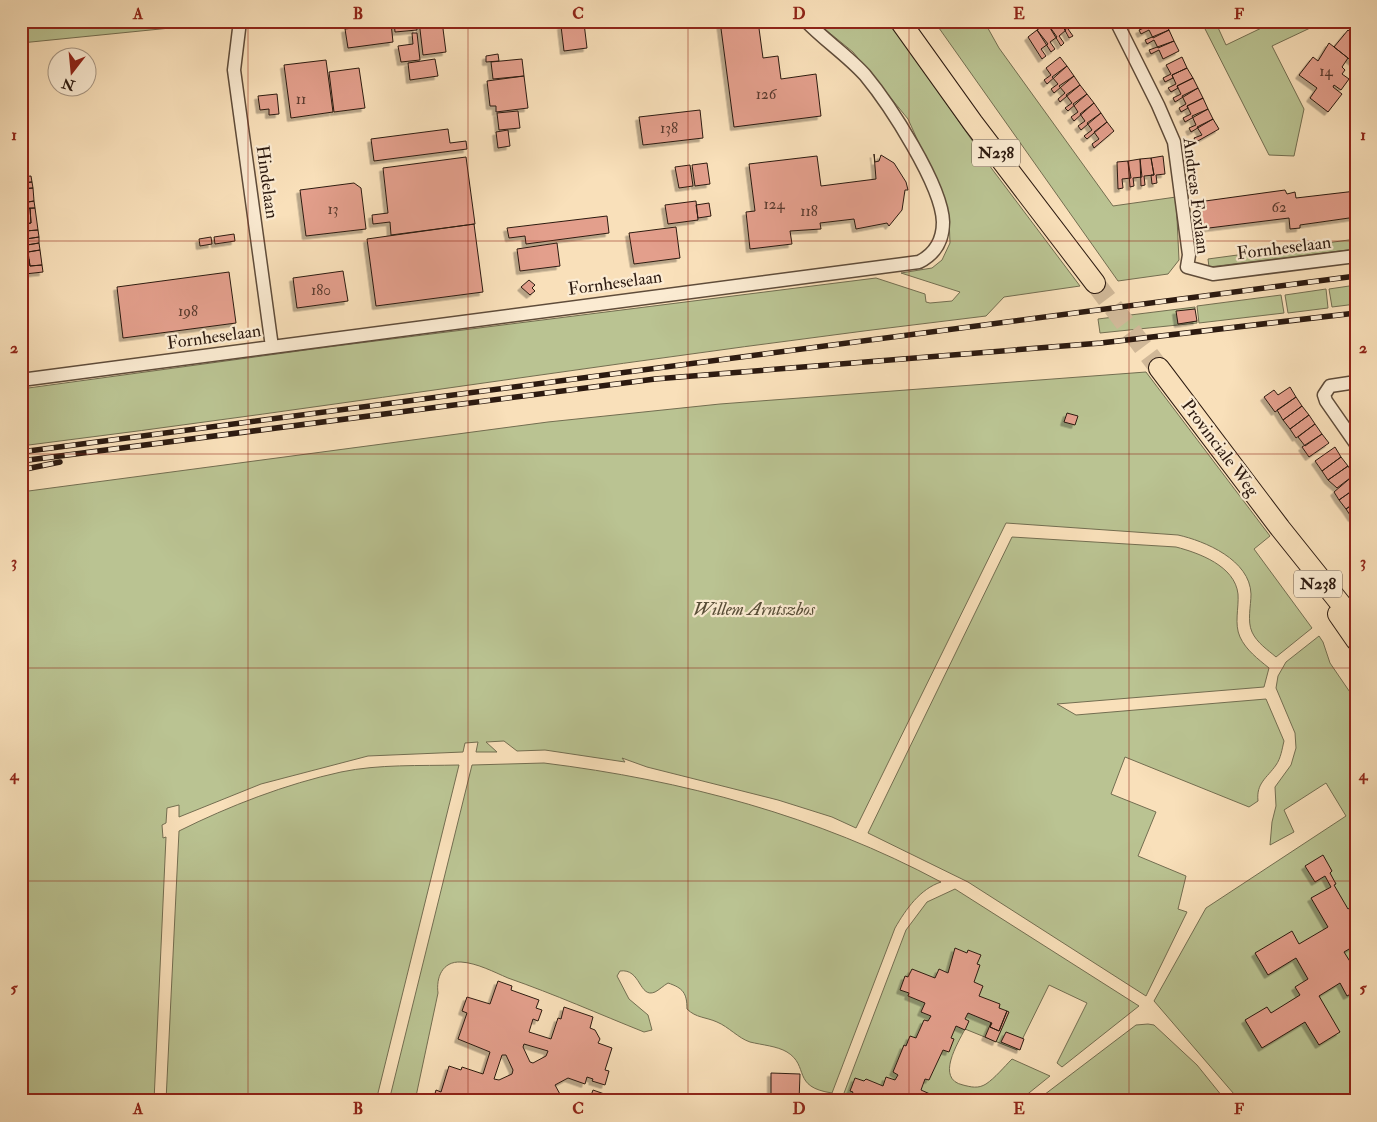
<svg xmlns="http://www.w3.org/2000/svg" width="1377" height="1122" font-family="'IM FELL Double Pica',serif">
  <defs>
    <filter id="shadow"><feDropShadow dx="-3.5" dy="3.5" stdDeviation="0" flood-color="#0004"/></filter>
  </defs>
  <rect width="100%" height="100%" fill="#f9e0ba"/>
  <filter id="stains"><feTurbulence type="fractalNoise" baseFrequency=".004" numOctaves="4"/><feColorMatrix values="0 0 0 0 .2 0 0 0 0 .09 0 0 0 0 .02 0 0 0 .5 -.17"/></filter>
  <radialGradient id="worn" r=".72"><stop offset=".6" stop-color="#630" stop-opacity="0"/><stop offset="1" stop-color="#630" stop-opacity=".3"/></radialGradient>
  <path fill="#bac392" stroke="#736e51" d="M21 21H210V24L21 43Z
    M815 21H889L992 169 1080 286 1004 297 986 316C663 354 343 406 21 446V389L328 347 876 278 925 294 926 302 930 303 952 301 960 292 901 273 932 268 942 260 950 243 949 217 937 183 908 119 853 52Z
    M934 21H979L981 25 985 23 999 48 1113 206 1176 197 1179 260 1168 274 1118 281Z
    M1201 21H1215L1226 45 1276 21H1325L1272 46 1304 109 1294 156 1269 155Z
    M1356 239V249L1209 267 1208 259Z
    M1356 285V304L1332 307 1329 289Z
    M1326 289 1328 308 1288 313 1285 295Z
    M1281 295 1284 313 1199 323 1197 306Z
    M1195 307V309L1177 312 1178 324 1197 321V323L1100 333 1098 319Z
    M1146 372 1270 536 1254 549 1312 628 1276 657C1268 650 1257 643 1252 632 1247 621 1251 606 1251 594 1250 560 1205 541 1178 535L1006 523 856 828 832 817 778 800 647 767 622 758 625 762 545 750 517 751 504 741 486 742 497 752H476L478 742 465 743 463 752 368 756 261 784 179 817V805L167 808 166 823 162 825 163 838 166 837 154 1101H21V492L548 422 720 404Z
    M1012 537 1176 547C1199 553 1235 566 1238 594 1239 608 1234 624 1240 637 1246 650 1258 659 1269 668L1264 687 1057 704 1076 715 1266 699 1284 741C1282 749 1281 758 1276 765 1267 778 1256 783 1258 801L1249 807 1125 757 1111 794 1156 812 1138 856 1186 876 1178 909 1187 912 1146 996 968 882 868 833Z
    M1319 636 1323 642 1330 663 1356 701V1101H1240L1154 1001 1206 908 1346 816 1326 783 1284 810 1294 832 1270 845 1272 822 1276 806 1275 787 1291 765 1296 748 1295 733 1276 688 1278 676 1286 662Z
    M544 763C682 780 818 816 941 882 920 889 906 909 895 928L832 1093C791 1087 810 1066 787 1052 777 1046 762 1045 750 1042 738 1038 729 1027 717 1022 706 1017 696 1018 687 1009 687 993 683 988 668 983 663 986 659 990 655 992 639 999 641 968 620 971L617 976 629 999 648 1015 652 1030 644 1032C599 1014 554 994 508 978 494 972 477 963 461 962 442 961 436 978 438 993L415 1101H389L472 765Z
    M459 765 376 1101H166L179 831C229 806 286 784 341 772 379 764 420 766 459 765Z
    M955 889 1139 1006 1062 1067 1057 1063 1087 1003 1049 985 1017 1050 965 1029C958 1043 935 1079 963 1085 971 1087 978 1089 986 1084 995 1078 1004 1067 1012 1059L1050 1076 1019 1101H841L906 930 927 902Z
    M1148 1024 1154 1025 1197 1065 1226 1101H1036L1136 1025Z"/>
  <path fill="#e39f8c" stroke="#2c1a10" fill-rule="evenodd" filter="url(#shadow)" d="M394 21H416L417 30 395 32Z
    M419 21H442L446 52 423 55Z
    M720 21H758L763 58 778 56 781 79 816 74 821 116 734 127Z
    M1049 21H1060L1066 30 1059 36 1064 43 1061 46 1047 23Z
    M1060 21H1074L1076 23 1068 29 1073 36 1069 38Z
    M1161 21H1164L1169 30 1153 38 1149 30 1141 34 1139 30Z
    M391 23 393 42 348 48 345 29Z
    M584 23 587 48 564 51 561 26Z
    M1047 23 1057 37 1050 42 1055 49 1051 52 1037 30Z
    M1037 30 1048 44 1041 49 1046 56 1042 59 1028 37Z
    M1169 30 1174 41 1158 48 1154 40 1147 44 1145 40Z
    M1348 30 1353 34 1356 30V58L1353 62 1334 47Z
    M412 33H417L420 60 401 62 398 46 413 44Z
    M1174 41 1179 51 1163 59 1159 50 1151 54 1149 50Z
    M1329 43 1348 58 1342 67 1345 70 1342 74 1349 79 1341 90 1334 85 1333 87 1342 94 1328 112 1310 98 1317 88 1299 75 1313 57 1318 61Z
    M498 54 499 61 486 62V56Z
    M1060 57 1067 66 1047 84 1044 80 1051 75 1046 68Z
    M1182 57 1187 68 1172 75 1173 78 1165 82 1163 78 1171 74 1166 65Z
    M435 59 438 76 410 80 408 63Z
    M522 59 524 76 493 79 491 62Z
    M326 60 333 112 291 118 284 65Z
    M1067 66 1074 76 1054 93 1051 89 1058 84 1052 77Z
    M359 68 365 108 334 112 329 72Z
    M1187 68 1193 78 1177 86 1178 88 1171 92 1168 88 1176 84 1172 75Z
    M524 76 528 108 496 112V106H490L487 81Z
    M1074 76 1080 85 1060 102 1058 99 1065 93 1059 86Z
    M1193 78 1198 88 1175 102 1173 98 1181 94 1177 86Z
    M1080 85 1087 94 1068 111 1065 108 1072 103 1066 95Z
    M1198 88 1203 98 1187 106 1188 108 1181 112 1179 108 1186 104 1182 96Z
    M277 94 279 114 269 115V109L260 110 258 96Z
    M1087 94 1094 103 1074 121 1071 117 1078 112 1073 104Z
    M1203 98 1208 109 1185 122 1183 118 1191 114 1187 106Z
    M1094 103 1101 113 1081 130 1078 126 1085 121 1080 114Z
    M1208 109 1213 119 1191 132 1189 128 1196 125 1192 116Z
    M700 110 703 138 643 145 639 117Z
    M518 111 520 128 499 130 497 113Z
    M1101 113 1107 122 1087 139 1084 136 1092 130 1087 123Z
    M1213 119 1219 129 1196 142 1194 138 1202 135 1197 127Z
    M1107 122 1114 131 1094 148 1092 144 1099 139 1094 132Z
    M448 129 450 143 466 141 467 149 374 161 371 139Z
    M508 130 510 146 498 148 496 132Z
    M874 154 875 162 879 161 881 155 894 163 906 182 908 190H905L902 210 889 226 887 223 856 229 854 219 820 223 821 229 790 231 792 244 750 249 746 212 755 211 749 164 817 156 821 186 876 179Z
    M1163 156 1165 174 1156 175 1157 183 1152 184 1151 175H1154L1151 158Z
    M466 157 475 224 391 235 390 222 373 224 372 215 388 213 383 168Z
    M1151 158 1154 175 1144 176 1145 185 1141 186 1140 159Z
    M1140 159 1142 177 1133 178 1134 186 1130 187 1128 161Z
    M1128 161 1131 178 1122 179 1123 188 1118 189 1117 162Z
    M707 163 710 184 695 186 692 165Z
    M690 165 693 186 679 188 675 167Z
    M31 176 32 182 21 183V177Z
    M32 182 33 188 21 189V183Z
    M354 183 361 188 366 229 306 236 300 190Z
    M33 188 34 201 22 203 21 189Z
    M1285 190 1287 194 1295 192 1296 198 1356 191V217L1300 225V228L1290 229 1289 218 1201 229 1198 202Z
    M21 197 22 203 34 201 35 208 21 209Z
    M696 201 698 220 668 224 665 205Z
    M709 203 711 216 698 218 696 205Z
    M30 208 31 223 25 224 23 209Z
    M30 208H35L38 230 25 231V224L31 223Z
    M607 216 609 233 526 244 525 236 509 238 507 228Z
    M474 224 483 292 376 306 367 239Z
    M676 227 680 258 634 264 629 233Z
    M38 230 39 237 26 239 25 231Z
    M234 234 235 241 215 244 214 237Z
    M39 237V243L27 245 26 239Z
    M211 237 212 244 200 246 199 239Z
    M39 243 40 250 28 252 27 245Z
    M557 243 560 266 520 271 517 249Z
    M40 250 42 265 30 266 28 252Z
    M23 259H29L30 266 42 265 43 272 25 274Z
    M343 271 348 301 297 308 293 278Z
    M229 272 236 323 123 338 117 287Z
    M529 280 535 285 532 288 535 291 530 295 521 287Z
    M1195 309 1197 321 1178 324 1176 311Z
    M1290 387 1296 397 1275 412 1264 397 1274 390 1278 395Z
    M1296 397 1302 406 1283 420 1277 410Z
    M1302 406 1309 415 1290 429 1283 420Z
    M1067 413 1078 416 1075 425 1064 422Z
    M1309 415 1315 424 1296 438 1290 429Z
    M1315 424 1322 434 1305 446 1298 437Z
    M1322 434 1329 443 1309 457 1302 447Z
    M1335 447 1341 457 1322 471 1315 461Z
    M1341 457 1348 466 1328 480 1322 471Z
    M1348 466 1354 475 1337 488 1328 480Z
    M1354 475 1356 488 1339 500 1334 492Z
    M1356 488V502L1346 509 1339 500Z
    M1356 502V517L1352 518 1346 509Z
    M1323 855 1332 871 1330 873 1336 884 1334 885 1348 909 1356 904V933L1352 936 1356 945 1344 952 1356 971V991L1347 996 1340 983 1319 996 1340 1032 1319 1045 1305 1022 1262 1048 1245 1020 1267 1007 1271 1013 1300 995 1295 987 1308 979 1296 958 1268 975 1255 953 1292 931 1299 944 1328 927 1311 898 1331 887 1325 876 1315 882 1305 866Z
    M955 948 967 953 968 950 981 955 977 964 980 965 974 982 983 986 979 996 1000 1004 999 1008 1007 1011 999 1031 990 1027 992 1023 968 1013 965 1019 969 1021 965 1030 956 1026 951 1038 954 1039 949 1052 943 1050 929 1080 925 1079 921 1090 930 1094 927 1101H849L853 1092 850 1091 855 1078 864 1081 866 1079 883 1086 886 1077 895 1080 898 1075 893 1072 904 1045 906 1046 910 1036 916 1038 924 1020 928 1021 931 1016 921 1012 925 1003 908 996 909 993 900 990 905 976 908 977 912 969 935 978 939 969 948 973Z
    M498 981 512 986 511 990 539 1000 536 1008 542 1010 538 1021 533 1019 529 1032 551 1039 558 1018 561 1019 564 1007 593 1017 590 1028 595 1030 600 1039 598 1043 612 1048 605 1070 609 1071 605 1085 592 1081 593 1079 587 1077 585 1084 568 1078 555 1085 561 1096 551 1101H544L543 1098 540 1101H433L436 1090 441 1092 449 1066 461 1070 462 1067 483 1074 490 1052 458 1039 467 1013 462 1011 467 997 490 1004ZM524 1044 548 1051 546 1056 533 1063 530 1062 523 1047ZM502 1055H506L513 1070 512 1074 499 1080 494 1079Z
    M1007 1011 1009 1012 996 1042 985 1037 991 1023 990 1027 999 1031Z
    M1006 1032 1024 1039 1020 1050 1001 1042Z
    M771 1073 800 1074 799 1101H802H767L771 1100Z
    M593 1090 610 1096 608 1101H589Z"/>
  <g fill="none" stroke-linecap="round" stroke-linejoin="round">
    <path stroke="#d0b898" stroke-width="20" stroke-dasharray="20 10" stroke-linecap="butt" d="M1095 283 1159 368"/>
    <defs>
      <path id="minor" d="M240 21 234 70 272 347
        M1116 21 1158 105 1174 142 1189 255 1187 267 1213 274 1356 256
        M21 380 919 262C935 254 943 240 943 222 942 185 889 104 865 75 847 55 824 40 806 21
        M1356 382 1330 386 1324 395 1326 401 1356 444"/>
      <path id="primary" d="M900 21 973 123 1095 283
        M1159 368 1280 528 1356 623
        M1338 614 1356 640"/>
    </defs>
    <use href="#minor" stroke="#5f4c3a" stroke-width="15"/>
    <use href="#primary" stroke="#2c1a10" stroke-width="22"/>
    <use href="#minor" stroke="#fbebd2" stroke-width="12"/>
    <use href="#primary" stroke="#f9e0ba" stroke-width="20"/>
    <defs>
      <path id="rail" d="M21 452 1356 276
        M21 461 655 379 1101 343 1356 313
        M21 470 60 462"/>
    </defs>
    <use href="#rail" stroke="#2c1a10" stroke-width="5.5"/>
    <use href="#rail" stroke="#fbebd2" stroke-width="4" stroke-dasharray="11" stroke-linecap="butt"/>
  </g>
  <path fill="none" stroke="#8f2418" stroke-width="1" stroke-opacity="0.55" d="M248 21V1101M468 21V1101M688 21V1101M909 21V1101M1129 21V1101M21 241H1356M21 454H1356M21 668H1356M21 881H1356"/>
  <g text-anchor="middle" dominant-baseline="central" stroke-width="4.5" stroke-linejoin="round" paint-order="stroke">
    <g font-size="15" fill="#5a3b2f">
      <text x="1326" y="71">14</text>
      <text x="766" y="94">126</text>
      <text x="301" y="99">11</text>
      <text x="669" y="128">138</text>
      <text x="774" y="204">124</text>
      <text x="1279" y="207">62</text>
      <text x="333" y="209">13</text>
      <text x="809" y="211">118</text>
      <text x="321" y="290">180</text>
      <text x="188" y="311">198</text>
    </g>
    <g fill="#fbebd2" stroke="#6a594a" stroke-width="1">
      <rect x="972" y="139.5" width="48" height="27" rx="4"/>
      <rect x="1294" y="570.5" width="48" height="27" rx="4"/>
    </g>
    <g font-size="16" font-weight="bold" fill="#2c1a10">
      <text x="996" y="153">N238</text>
      <text x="1318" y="584">N238</text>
    </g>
    <g font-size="18" fill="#2c1a10" stroke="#fbebd2">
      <text transform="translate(267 182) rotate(82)">Hindelaan</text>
      <text transform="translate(1196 196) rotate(83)">Andreas Foxlaan</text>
      <text transform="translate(1284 248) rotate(-7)">Fornheselaan</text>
      <text transform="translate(615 283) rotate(-8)">Fornheselaan</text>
      <text transform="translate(214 337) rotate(-8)">Fornheselaan</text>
      <text transform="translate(1220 448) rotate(53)">Provinciale Weg</text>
    </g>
    <g font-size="18" font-style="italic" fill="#574d37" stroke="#fbebd2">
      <text x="754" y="609">Willem Arntszbos</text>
    </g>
  </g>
  <rect width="1377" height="1122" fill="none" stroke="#f9e0ba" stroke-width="55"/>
  <g transform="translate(72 72) rotate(196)"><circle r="24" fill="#fbebd2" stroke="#a89784"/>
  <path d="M0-4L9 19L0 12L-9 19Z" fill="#8f2418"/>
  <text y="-8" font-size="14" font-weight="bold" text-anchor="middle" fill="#2c1a10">N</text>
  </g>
  <rect x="28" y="28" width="1322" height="1066" fill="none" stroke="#8f2418" stroke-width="2"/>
  <g font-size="16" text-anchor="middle" font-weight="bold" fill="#8f2418">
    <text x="138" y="19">A</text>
    <text x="358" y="19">B</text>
    <text x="578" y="19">C</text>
    <text x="799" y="19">D</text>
    <text x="1019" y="19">E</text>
    <text x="1239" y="19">F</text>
    <text x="14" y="140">1</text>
    <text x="1363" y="140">1</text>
    <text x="14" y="353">2</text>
    <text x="1363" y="353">2</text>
    <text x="14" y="567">3</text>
    <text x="1363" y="567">3</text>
    <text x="14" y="780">4</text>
    <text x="1363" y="780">4</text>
    <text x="14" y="993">5</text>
    <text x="1363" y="993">5</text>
    <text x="138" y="1114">A</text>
    <text x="358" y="1114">B</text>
    <text x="578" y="1114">C</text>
    <text x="799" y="1114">D</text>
    <text x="1019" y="1114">E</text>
    <text x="1239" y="1114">F</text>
  </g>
  <rect width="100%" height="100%" filter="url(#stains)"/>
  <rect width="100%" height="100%" fill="url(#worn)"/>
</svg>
